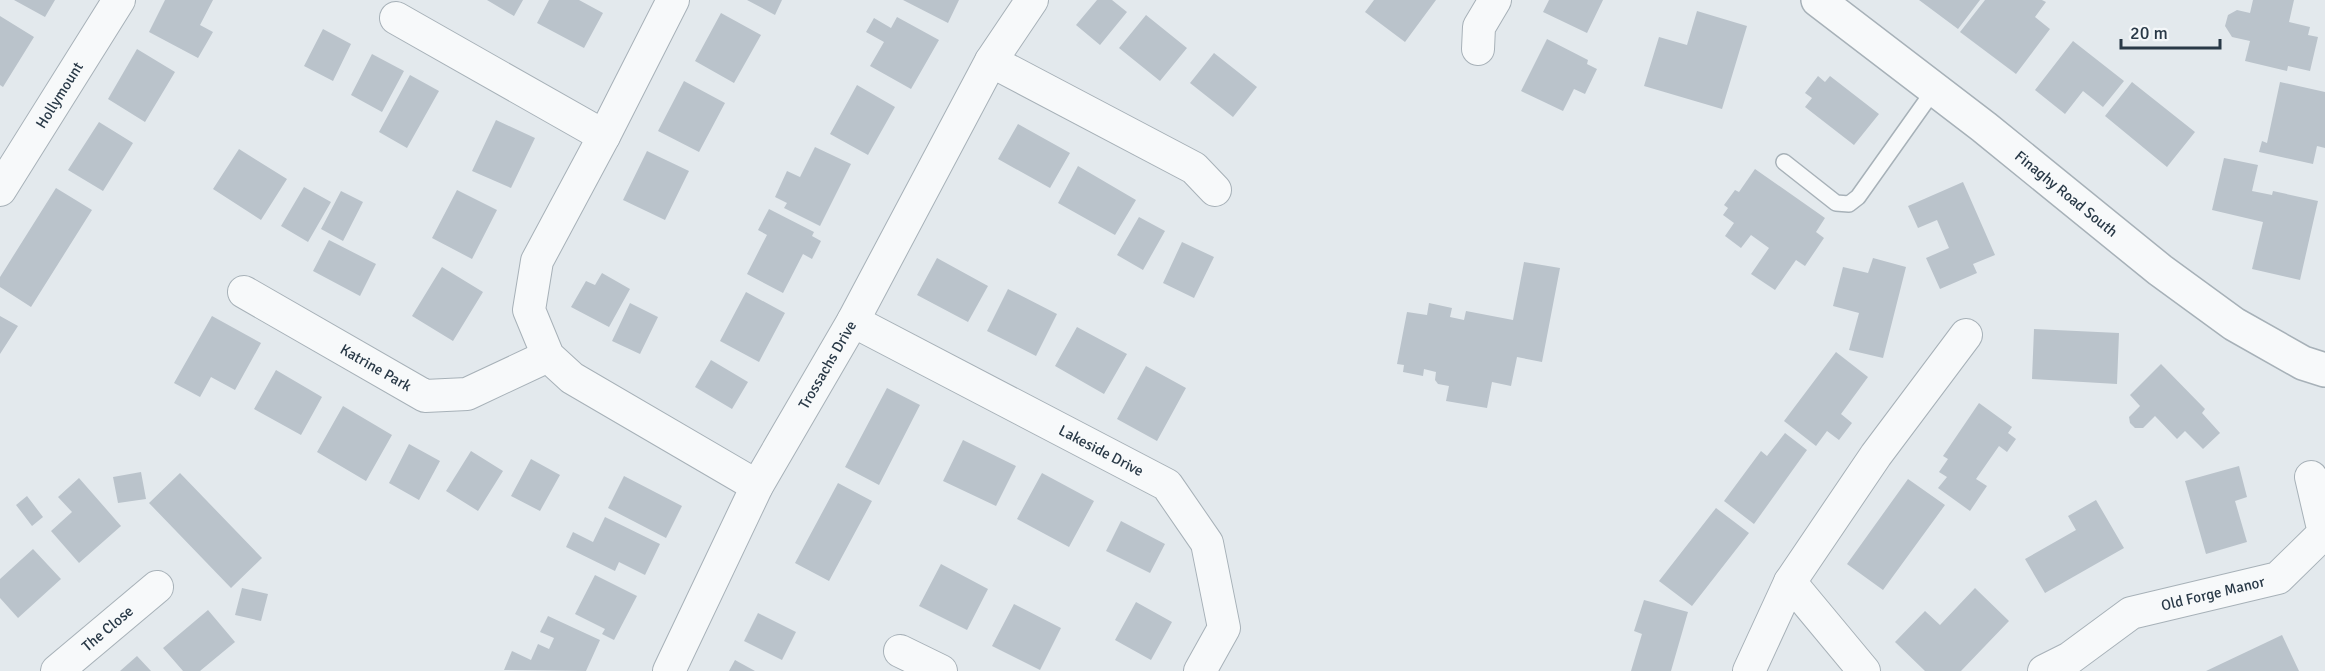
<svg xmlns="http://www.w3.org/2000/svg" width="2325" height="671" font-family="Signika,sans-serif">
  <rect width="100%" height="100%" fill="#e3e9ed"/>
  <path fill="#bac3cb" d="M14 0H55L45 17Z
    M165 0H213L200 25 213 32 198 58 149 32Z
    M487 0H523L514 16Z
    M549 0H579L603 13 584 48 537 23Z
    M747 0H782L775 15Z
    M903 0H959L948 23Z
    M1097 0H1112L1127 12 1100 45 1076 25Z
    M1374 0H1436L1405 42 1365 12Z
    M1549 0H1603L1587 33 1543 12Z
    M1919 0H1980L1958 29Z
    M1985 0H2042L2046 2 2035 17 2050 29 2016 74 1960 32Z
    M2253 0H2294L2289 22 2310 27 2308 35 2318 37 2310 71 2288 66 2287 71 2245 61 2250 41 2232 37 2225 26 2228 15 2237 10 2250 13Z
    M1697 11 1747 26 1722 109 1644 86 1659 37 1687 45Z
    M721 13 761 35 734 83 695 61Z
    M1146 15 1187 48 1160 81 1119 48Z
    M0 16 34 37 3 87 0 85Z
    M897 17 939 40 911 89 870 66 884 42 866 32 874 18 891 28Z
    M323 29 351 44 333 81 304 66Z
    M1547 39 1588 60 1587 64 1597 69 1585 94 1574 89 1563 111 1521 91Z
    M2073 41 2124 81 2103 107 2083 91 2065 114 2035 90Z
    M137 49 175 72 145 122 108 99Z
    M1214 53 1257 87 1233 117 1190 83Z
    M372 54 404 71 382 112 351 95Z
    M410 75 439 91 407 148 379 132Z
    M1818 76 1825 82 1830 76 1879 114 1854 145 1805 107 1812 98 1805 93Z
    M684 81 725 103 699 152 658 131Z
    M2132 82 2195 132 2167 167 2105 116Z
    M2280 82 2325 92V148L2317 146 2313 164 2259 152 2262 141 2267 143Z
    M857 85 895 107 868 155 830 134Z
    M496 120 535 138 511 188 472 171Z
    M99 122 133 143 103 191 68 170Z
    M1018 124 1070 153 1050 188 998 159Z
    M815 147 851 164 820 226 784 208 787 203 775 197 787 171 800 177Z
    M239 149 287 179 261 220 213 189Z
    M647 151 689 171 665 220 623 200Z
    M2224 158 2258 165 2252 191 2272 195 2273 191 2318 201 2300 280 2252 269 2263 222 2212 210Z
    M1078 166 1136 200 1115 235 1058 203Z
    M1755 169 1825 218 1816 232 1824 238 1805 266 1796 260 1775 290 1751 274 1769 248 1751 235 1741 248 1725 236 1734 223 1723 215 1728 208 1724 205 1735 190 1739 192Z
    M1963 182 1995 255 1973 264 1977 273 1940 289 1926 258 1949 248 1937 220 1918 228 1908 206Z
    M304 187 331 202 308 242 281 226Z
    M56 188 92 210 31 307 0 287V277Z
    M457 190 497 210 472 259 432 238Z
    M341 191 363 202 343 241 321 229Z
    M769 209 814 232 812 236 821 241 812 259 803 254 783 293 747 274 767 235 758 230Z
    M1139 217 1165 231 1143 270 1117 255Z
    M329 240 376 264 360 296 313 271Z
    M1182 242 1214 257 1194 298 1163 283Z
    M937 258 988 286 968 322 917 295Z
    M1873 258 1906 267 1883 358 1849 350 1859 313 1833 306 1843 267 1868 273Z
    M1524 262 1560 268 1542 362 1517 357 1511 386 1492 382 1487 408 1446 401 1449 386 1438 384 1435 380 1436 372 1424 369 1423 376 1403 372 1404 365 1397 364 1407 312 1427 315 1429 303 1452 308 1450 317 1464 320 1466 311 1513 320Z
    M442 267 483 292 453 341 412 316Z
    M602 273 630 289 609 327 571 307 586 281 595 285Z
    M1008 289 1057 314 1036 356 987 331Z
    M746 292 785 313 759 362 720 341Z
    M630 303 658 317 640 354 612 341Z
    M0 316 18 326 0 354Z
    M212 316 261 343 235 390 211 377 200 397 174 383Z
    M1077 327 1127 354 1104 394 1055 366Z
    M2034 329 2119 333 2117 384 2032 379Z
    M1836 352 1868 377 1841 414 1852 423 1839 440 1827 431 1816 446 1784 421Z
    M711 360 748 382 732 409 695 387Z
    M2161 364 2205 409 2202 413 2220 433 2203 449 2185 431 2177 439 2155 416 2143 428H2135L2130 423 2129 417 2140 406 2130 395Z
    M1146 366 1186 388 1157 441 1117 419Z
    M276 370 322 397 301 435 254 409Z
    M887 388 920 405 879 485 845 467Z
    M1979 403 2012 427 2008 433 2016 439 2007 452 1999 446 1976 479 1987 486 1970 511 1938 488 1947 477 1939 472 1948 459 1943 456Z
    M343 406 392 435 366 481 317 452Z
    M1785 433 1807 450 1754 524 1724 501 1761 451 1767 456Z
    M963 440 1016 466 996 506 943 481Z
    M409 444 440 461 419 500 389 483Z
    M471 451 503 471 478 511 446 491Z
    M531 459 560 475 540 511 511 496Z
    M2239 466 2247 497 2235 501 2247 542 2206 554 2185 481Z
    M141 472 146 499 118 503 113 477Z
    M180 473 262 558 231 588 149 503Z
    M1042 473 1094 501 1069 547 1017 519Z
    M624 476 682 506 666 538 608 508Z
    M79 478 121 526 79 563 51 531 72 512 58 497Z
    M1908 479 1945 505 1883 590 1847 564Z
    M838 483 872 501 829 581 795 563Z
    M27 496 43 517 32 526 16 505Z
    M2096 500 2124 548 2045 593 2025 559 2076 530 2068 516Z
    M1716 508 1749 533 1692 606 1659 581Z
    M605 517 660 544 645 575 619 562 615 571 566 547 573 532 593 542Z
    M1121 521 1165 544 1150 573 1106 551Z
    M33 549 61 579 18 618 0 598V579Z
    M941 564 988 589 967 630 919 606Z
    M595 575 637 596 614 640 602 634 605 629 575 614Z
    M242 588 268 594 261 621 235 615Z
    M1975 588 2009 621 1961 671H1925L1895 642 1925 611 1940 625Z
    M1644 600 1688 612 1671 671H1631L1642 634 1634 631Z
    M1136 602 1172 622 1151 660 1115 640Z
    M1014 604 1061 628 1040 670 992 646Z
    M208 610 235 642 200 671H183L163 648Z
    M758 613 796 632 782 660 744 641Z
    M548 616 600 640 586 671 504 670 512 651 531 660 538 644 549 649 554 638 540 632Z
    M2282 635 2299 671H2206Z
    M137 656 151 671H120Z
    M735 660 755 671H729Z"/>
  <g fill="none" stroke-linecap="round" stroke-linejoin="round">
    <defs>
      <path id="service" d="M1784 162 1836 203 1849 204 1858 197 1934 90"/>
      <g id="minor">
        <path d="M673 0 604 136 537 261 529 310 548 356 572 378 757 486"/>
        <path d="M396 18 604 136"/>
        <path d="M1478 49 1479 27 1495 0"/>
        <path d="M991 61 1194 168 1215 190"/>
        <path id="s1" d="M0 190 119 0"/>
        <path id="s2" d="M244 292 425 396 467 394 548 356"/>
        <path id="s3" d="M853 321 1167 485 1207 543 1224 628 1200 671"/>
        <path d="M1790 582 1864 671"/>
        <path d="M900 651 941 671"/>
        <path id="s4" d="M57 671 157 587"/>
        <path id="s5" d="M669 671 757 486 853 321 991 61 1032 0"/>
        <path d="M1749 671 1790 582 1876 455 1966 335"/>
        <path id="s6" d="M2044 671 2070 658 2131 613 2278 578 2324 533 2311 477"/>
      </g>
      <g id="tertiary">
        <path id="s7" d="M1818 0 1984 127 2160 270 2234 324 2303 363 2325 370"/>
      </g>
    </defs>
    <use href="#service" stroke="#a7b1b8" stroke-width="18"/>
    <use href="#minor" stroke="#a7b1b8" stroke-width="34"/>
    <use href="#tertiary" stroke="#a7b1b8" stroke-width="36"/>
    <use href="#service" stroke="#f7f9fa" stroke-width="15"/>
    <use href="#minor" stroke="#f7f9fa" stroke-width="32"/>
    <use href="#tertiary" stroke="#f7f9fa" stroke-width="33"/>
  </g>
  <g text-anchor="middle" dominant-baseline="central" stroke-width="6" stroke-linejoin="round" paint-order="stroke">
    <g font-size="15" fill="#293947" stroke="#f4f7f9">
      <text stroke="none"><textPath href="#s1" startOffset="112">Hollymount</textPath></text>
      <text stroke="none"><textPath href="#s7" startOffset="315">Finaghy Road South</textPath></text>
      <text stroke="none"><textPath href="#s5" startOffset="345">Trossachs Drive</textPath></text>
      <text stroke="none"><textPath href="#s2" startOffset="152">Katrine Park</textPath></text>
      <text stroke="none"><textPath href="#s3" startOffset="280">Lakeside Drive</textPath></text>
      <text stroke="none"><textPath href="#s6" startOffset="189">Old Forge Manor</textPath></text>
      <text stroke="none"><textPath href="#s4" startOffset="66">The Close</textPath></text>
    </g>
  </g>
  <path d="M2121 39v9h99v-9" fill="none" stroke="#293947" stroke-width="3"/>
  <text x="2130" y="39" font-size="18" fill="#293947" stroke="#f4f7f9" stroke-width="4.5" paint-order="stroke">20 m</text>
</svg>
